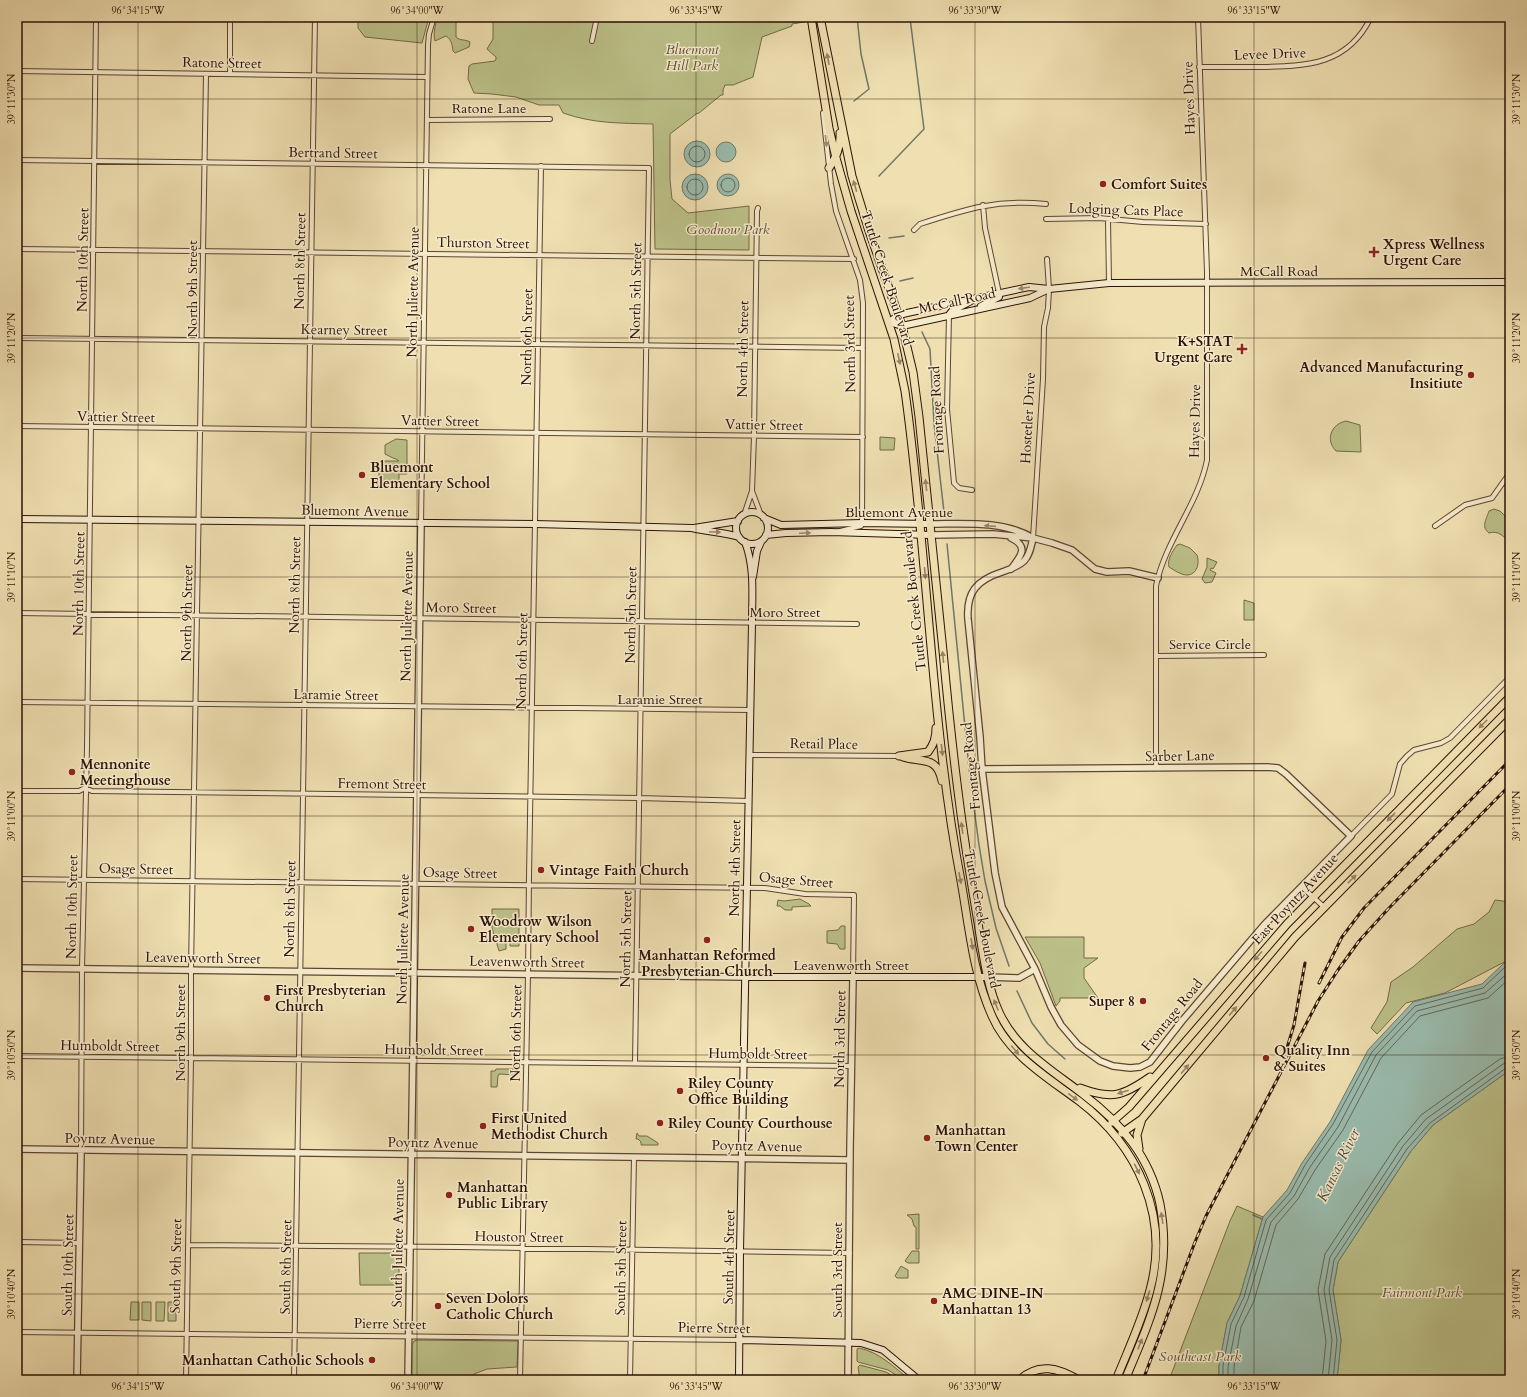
<svg xmlns="http://www.w3.org/2000/svg" width="1527" height="1397" font-family="Cardo,serif">
  <rect width="100%" height="100%" fill="#efdfb1"/>
  <filter id="stains"><feTurbulence type="fractalNoise" baseFrequency=".005" numOctaves="4"/><feColorMatrix values="0 0 0 0 .2 0 0 0 0 .09 0 0 0 0 .02 0 0 0 .5 -.17"/></filter>
  <radialGradient id="worn" r=".72"><stop offset=".6" stop-color="#630" stop-opacity="0"/><stop offset="1" stop-color="#630" stop-opacity=".3"/></radialGradient>
  <path fill="#bcc189" stroke="#746946" d="M358 17H429L422 43 365 37 358 28Z
    M438 17H456V37C460 41 465 39 470 42L469 47 455 53 453 51C452 45 452 40 446 36L435 41C433 33 435 25 438 17Z
    M493 17H803L804 22 792 24V26L762 37 753 77 733 85H725L723 90V95H721L699 113 696 114 670 134V180L672 199 688 213 749 206V250L655 249 653 124C620 123 595 124 563 113L559 105H539L516 97 492 94 474 93 468 79 469 66 472 64 495 61 496 59V57L487 49 493 39Z
    M1346 421 1360 425 1361 452 1336 451C1325 440 1331 424 1346 421Z
    M880 437 895 438 894 450H880Z
    M396 439 407 440V474H399V483L379 482V461H399L396 459 393 458 385 454V445Z
    M1494 509 1500 511 1510 521V545C1505 537 1499 530 1489 533 1481 527 1486 520 1489 511Z
    M1180 544 1190 548 1197 555C1200 563 1197 575 1187 575 1181 575 1174 570 1169 567 1167 560 1172 552 1177 545Z
    M1207 558 1217 562 1213 569 1211 568 1210 570 1216 573 1212 582 1205 583 1202 579 1207 567Z
    M1244 600 1254 603V620H1244Z
    M800 899 809 904 811 906 792 907V910H785L780 906H777L778 900 784 901Z
    M1495 900 1510 902V959L1445 993 1406 1003 1377 1034 1371 1028 1387 1002 1391 982 1413 967 1457 929 1474 924 1489 912Z
    M492 909H519V946H510V941L506 938V949L499 951 492 928Z
    M841 926H845V949H840L837 944 827 943V931L838 930Z
    M1025 937H1084V958H1098L1084 968V978L1098 998H1060V1001L1056 1006 1040 963Z
    M496 1069H515L518 1075 499 1074 498 1076 497 1087H491V1071H495Z
    M1510 1070V1380H1337L1341 1340 1333 1290 1338 1262 1411 1151 1433 1125Z
    M637 1133 639 1136H647L658 1143V1145H641V1142L638 1139H636Z
    M1237 1206 1263 1217 1240 1296 1227 1323 1219 1366V1380H1169L1230 1221Z
    M919 1214V1249H916V1227L914 1226 912 1219 907 1215Z
    M912 1251H919V1263H908L905 1261Z
    M359 1253H399V1285H360Z
    M901 1266 908 1270V1278H897L895 1276Z
    M131 1302H139V1320H130Z
    M142 1302H151V1321L142 1320Z
    M156 1302H165L164 1321H156Z
    M168 1302H176V1321H168Z
    M417 1340 518 1341 517 1367 487 1369 474 1374 466 1380H412V1345L414 1341Z
    M859 1348C879 1352 894 1367 910 1380H900L896 1375 888 1370 858 1362 857 1361V1349Z
    M860 1365 886 1372 896 1378V1380L882 1377 878 1380H860L858 1367Z"/>
  <path fill="#9abcae" stroke="#6e786a" d="M684 154a13 13 0 1 1 26 0a13 13 0 1 1-26 0Z
    M716 152a10 10 0 1 1 20 0a10 10 0 1 1-20 0Z
    M717 185a11 11 0 1 1 22 0a11 11 0 1 1-22 0Z
    M682 187a13 13 0 1 1 26 0a13 13 0 1 1-26 0Z
    M1510 961V1070L1433 1125 1411 1151 1338 1262 1333 1290 1341 1340 1337 1380H1219V1366L1227 1323 1240 1296 1263 1217 1287 1190 1302 1163 1330 1122 1368 1050 1413 1002 1482 984 1504 963Z"/>
  <g fill="none" stroke-linecap="round" stroke-linejoin="round">
    <path stroke="#646659" stroke-width="1" d="M689 154a8 8 0 1 1 16 0a8 8 0 1 1-16 0Z
      M721 185a7 7 0 1 1 14 0a7 7 0 1 1-14 0Z
      M687 187a8 8 0 1 1 16 0a8 8 0 1 1-16 0Z
      M1223 1380V1366L1231 1324 1244 1297 1266 1220 1290 1193 1305 1165 1333 1124 1372 1052 1415 1006 1483 988 1505 967 1510 966
      M1228 1380V1367L1236 1326 1248 1299 1271 1222 1294 1196 1310 1167 1338 1127 1376 1055 1417 1011 1485 993 1510 971
      M1234 1380V1367L1241 1327 1254 1301 1276 1225 1298 1199 1315 1170 1343 1130 1381 1058 1420 1016 1488 998 1510 978
      M1322 1380 1326 1341 1318 1290 1325 1254 1398 1143 1421 1115 1500 1059 1510 1056
      M1328 1380 1332 1340 1324 1290 1330 1257 1403 1146 1426 1119 1503 1064 1510 1062
      M1333 1380 1337 1340 1329 1290 1334 1260 1407 1149 1430 1123 1506 1068 1510 1067"/>
    <path stroke="#6e786a" stroke-width="1.5" d="M854 101 869 89 861 54 857 17
      M879 176 924 129 910 18
      M889 238 904 236
      M900 281 913 278
      M922 332 930 349 934 424 944 512
      M947 544 970 778 979 845 985 881 996 928 1009 966
      M1017 991 1032 1023 1048 1044 1065 1059
      M1253 1215 1262 1219"/>
    <defs>
      <path id="minor" d="M230 17V74
        M592 41 597 17
        M1199 67C1220 67 1240 67 1261 67 1308 66 1348 65 1371 17
        M17 71 427 77
        M823 113 831 184 836 211 860 280 863 303 862 523 861 526 840 531
        M428 120 550 119
        M17 160 649 168 635 1063
        M1508 193 1510 458
        M983 205 985 228 999 293
        M1046 219 1099 218 1143 222 1206 224
        M1108 220 1109 283
        M914 230 920 224C966 209 997 199 1046 204
        M17 249 854 259
        M949 315 947 409 954 483 959 488 972 490
        M17 338 863 348
        M17 426 863 437
        M752 491 761 515
        M744 515 752 491 754 436 757 211 758 208
        M421 524 428 45 429 34 434 17
        M1435 526 1465 505 1492 498 1509 474 1510 465
        M1033 538 1043 379 1044 327 1048 308 1049 289 1047 259
        M17 613 857 624
        M1156 656 1264 655
        M17 702 751 710
        M749 755 899 756
        M1156 768V586C1165 541 1198 505 1207 460V272L1198 17
        M17 791H79L85 788 92 791 639 798 749 801
        M1351 836 1392 794 1400 764 1407 756 1414 750 1441 743 1450 738 1510 677
        M17 879 765 888 805 894 854 895 853 977
        M1302 887 1324 907
        M17 1056 851 1066
        M81 1150 82 969 87 747 96 17
        M17 1242 80 1243
        M188 1245 459 1247 850 1253
        M17 1332 739 1340
        M186 1380 191 1058V970L206 74
        M294 1380 315 17
        M520 1380 528 974 529 877 541 166
        M630 1380 634 1157"/>
      <path id="tertiary" d="M930 524C963 524 1003 520 1033 538
        M931 535 993 534 1033 538 1052 543 1072 550 1095 569 1107 572 1129 571 1158 578
        M1011 538C1030 547 1020 557 1011 569
        M982 769 1268 767 1278 768 1286 774 1351 836 1264 925 1182 1021 1150 1062 1140 1067 1130 1068 1113 1066 1100 1061 1078 1045 1061 1025 1051 1007 1035 969 1002 907 995 873 982 769 980 737 968 619C966 592 977 580 1002 572 1010 569 1018 567 1024 561 1030 555 1031 546 1033 538
        M17 968 746 977
        M987 977 1019 978 1035 969
        M17 1149 850 1160
        M77 1380 81 1150
        M408 1380 421 524
        M848 1380 850 1149 853 977"/>
      <path id="secondary" d="M981 306 999 297V293
        M949 315 952 311 971 301
        M889 322 899 315 907 313 1029 287 1049 289 1109 283 1510 282
        M889 322 902 326 1030 298 1049 289
        M736 528a16 16 0 1 1 32 0a16 16 0 1 1-32 0Z
        M764 518 781 525 862 523 930 524
        M17 519 535 524 692 528C708 532 723 532 739 537
        M694 528 738 521
        M766 535 786 533 831 532 931 535
        M753 577 757 551 761 542
        M746 977H987
        M739 1340 861 1343 883 1350 919 1380
        M739 1380 740 1251 752 623C752 596 755 568 745 542"/>
      <path id="trunk" d="M811 17 829 128 836 158 851 211 894 339 905 391C928 554 930 719 961 881 969 926 973 974 992 1016 1009 1055 1047 1077 1079 1101 1138 1146 1170 1216 1150 1290 1142 1321 1128 1350 1116 1380
        M820 17 852 176 868 228 902 326 913 372 919 417C927 495 935 573 943 651 950 728 958 804 971 880 974 900 978 921 981 942 985 966 989 990 999 1012 1016 1050 1052 1070 1084 1095 1121 1123 1150 1157 1160 1204 1173 1273 1151 1318 1125 1380
        M829 168C836 157 841 147 840 133
        M899 756 928 752C934 744 936 738 936 728
        M903 757C921 763 937 755 942 781
        M1080 1088C1112 1100 1123 1096 1150 1077
        M1112 1122 1129 1107 1287 924 1510 697
        M1122 1133 1142 1119 1295 937 1510 719
        M1139 1149 1137 1135 1142 1119
        M1019 1380C1039 1362 1058 1368 1079 1380"/>
    </defs>
    <use href="#minor" stroke="#5e442f" stroke-width="6"/>
    <use href="#tertiary" stroke="#5e442f" stroke-width="8"/>
    <use href="#secondary" stroke="#2d1104" stroke-width="8"/>
    <use href="#trunk" stroke="#2d1104" stroke-width="9"/>
    <use href="#minor" stroke="#f5eacc" stroke-width="4"/>
    <use href="#tertiary" stroke="#f5eacc" stroke-width="5.5"/>
    <use href="#secondary" stroke="#f5eacc" stroke-width="6"/>
    <use href="#trunk" stroke="#efdfb1" stroke-width="7"/>
    <defs>
      <path id="rail" d="M1319 983 1342 937 1364 908 1510 760
        M1286 1051 1294 1025 1305 963
        M1143 1380 1195 1242 1206 1216 1318 1001 1338 970 1359 941 1389 908 1510 785"/>
    </defs>
    <use href="#rail" stroke="#2d1104" stroke-width="3"/>
    <use href="#rail" stroke="#f5eacc" stroke-width="1.5" stroke-dasharray="4.5" stroke-linecap="butt"/>
  </g>
  <defs><path id="oneway-solid" d="M-6-.8H1V-3.2L6.5 0L1 3.2V.8H-6Z"/></defs>
  <g fill="#988263">
    <use href="#oneway-solid" transform="translate(828 59) rotate(-101)"/>
    <use href="#oneway-solid" transform="translate(855 186) rotate(-106)"/>
    <use href="#oneway-solid" transform="translate(899 359) rotate(78)"/>
    <use href="#oneway-solid" transform="translate(926 485) rotate(-96)"/>
    <use href="#oneway-solid" transform="translate(925 573) rotate(85)"/>
    <use href="#oneway-solid" transform="translate(943 657) rotate(-96)"/>
    <use href="#oneway-solid" transform="translate(1483 724) rotate(135)"/>
    <use href="#oneway-solid" transform="translate(942 750) rotate(84)"/>
    <use href="#oneway-solid" transform="translate(1391 817) rotate(134)"/>
    <use href="#oneway-solid" transform="translate(962 828) rotate(-98)"/>
    <use href="#oneway-solid" transform="translate(960 878) rotate(79)"/>
    <use href="#oneway-solid" transform="translate(1352 879) rotate(-45)"/>
    <use href="#oneway-solid" transform="translate(972 944) rotate(80)"/>
    <use href="#oneway-solid" transform="translate(1258 956) rotate(132)"/>
    <use href="#oneway-solid" transform="translate(996 1005) rotate(-112)"/>
    <use href="#oneway-solid" transform="translate(1233 1011) rotate(-50)"/>
    <use href="#oneway-solid" transform="translate(1015 1050) rotate(49)"/>
    <use href="#oneway-solid" transform="translate(1185 1069) rotate(-50)"/>
    <use href="#oneway-solid" transform="translate(1123 1092) rotate(163)"/>
    <use href="#oneway-solid" transform="translate(1073 1097) rotate(36)"/>
    <use href="#oneway-solid" transform="translate(1137 1169) rotate(63)"/>
    <use href="#oneway-solid" transform="translate(1162 1218) rotate(-99)"/>
    <use href="#oneway-solid" transform="translate(1148 1296) rotate(107)"/>
    <use href="#oneway-solid" transform="translate(1140 1344) rotate(-68)"/>
  </g>
  <g fill="#9b8872">
    <use href="#oneway-solid" transform="translate(826 141) rotate(84)"/>
    <use href="#oneway-solid" transform="translate(1024 288) rotate(171)"/>
    <use href="#oneway-solid" transform="translate(990 526) rotate(-176)"/>
    <use href="#oneway-solid" transform="translate(715 532) rotate(3)"/>
    <use href="#oneway-solid" transform="translate(805 533) rotate(-2)"/>
  </g>
  <path fill="none" stroke="#2d1104" stroke-width="1" stroke-opacity="0.45" d="M138 17V1380M417 17V1380M696 17V1380M975 17V1380M1254 17V1380M17 99H1510M17 338H1510M17 577H1510M17 816H1510M17 1055H1510M17 1294H1510"/>
  <g fill="#8f2418" stroke="#f5eacc" stroke-width="1.5">
    <circle cx="1103" cy="184" r="4"/>
    <path d="M1372 246h4v4h4v4h-4v4h-4v-4h-4v-4h4z"/>
    <path d="M1240 343h4v4h4v4h-4v4h-4v-4h-4v-4h4z"/>
    <circle cx="1471" cy="375" r="4"/>
    <circle cx="362" cy="475" r="4"/>
    <circle cx="72" cy="772" r="4"/>
    <circle cx="541" cy="870" r="4"/>
    <circle cx="471" cy="929" r="4"/>
    <circle cx="707" cy="940" r="4"/>
    <circle cx="267" cy="998" r="4"/>
    <circle cx="1143" cy="1001" r="4"/>
    <circle cx="1266" cy="1058" r="4"/>
    <circle cx="680" cy="1091" r="4"/>
    <circle cx="660" cy="1123" r="4"/>
    <circle cx="483" cy="1126" r="4"/>
    <circle cx="927" cy="1138" r="4"/>
    <circle cx="449" cy="1195" r="4"/>
    <circle cx="934" cy="1301" r="4"/>
    <circle cx="438" cy="1306" r="4"/>
    <circle cx="372" cy="1360" r="4"/>
  </g>
  <g text-anchor="middle" dominant-baseline="central" stroke-width="3" stroke-linejoin="round" paint-order="stroke">
    <g font-size="14" font-style="italic" fill="#5f4f33" stroke="#f5eacc">
      <text x="692" y="49">Bluemont<tspan x="692" dy="16">Hill Park</tspan></text>
      <text x="728" y="229">Goodnow Park</text>
      <text x="1422" y="1292">Fairmont Park</text>
      <text x="1200" y="1356">Southeast Park</text>
    </g>
    <g font-size="14" fill="#2d1104" stroke="#f5eacc">
      <text transform="translate(1270 54) rotate(-2)">Levee Drive</text>
      <text transform="translate(222 63) rotate(1)">Ratone Street</text>
      <text transform="translate(1189 98) rotate(-92)">Hayes Drive</text>
      <text x="489" y="108">Ratone Lane</text>
      <text transform="translate(333 153) rotate(1)">Bertrand Street</text>
      <text transform="translate(1126 210) rotate(2)">Lodging Cats Place</text>
      <text transform="translate(483 243) rotate(1)">Thurston Street</text>
      <text transform="translate(83 260) rotate(-89)">North 10th Street</text>
      <text transform="translate(300 261) rotate(-89)">North 8th Street</text>
      <text x="1279" y="271">McCall Road</text>
      <text transform="translate(887 278) rotate(72)">Tuttle Creek Boulevard</text>
      <text transform="translate(192 289) rotate(-90)">North 9th Street</text>
      <text transform="translate(636 291) rotate(-89)">North 5th Street</text>
      <text transform="translate(413 292) rotate(-89)">North Juliette Avenue</text>
      <text transform="translate(957 301) rotate(-12)">McCall Road</text>
      <text transform="translate(344 330) rotate(1)">Kearney Street</text>
      <text transform="translate(527 337) rotate(-89)">North 6th Street</text>
      <text transform="translate(850 344) rotate(-91)">North 3rd Street</text>
      <text transform="translate(743 349) rotate(-89)">North 4th Street</text>
      <text transform="translate(937 410) rotate(-93)">Frontage Road</text>
      <text transform="translate(116 417) rotate(1)">Vattier Street</text>
      <text transform="translate(1028 418) rotate(-87)">Hostetler Drive</text>
      <text transform="translate(440 421) rotate(1)">Vattier Street</text>
      <text transform="translate(1195 421) rotate(-89)">Hayes Drive</text>
      <text transform="translate(764 425) rotate(1)">Vattier Street</text>
      <text transform="translate(355 511) rotate(1)">Bluemont Avenue</text>
      <text x="899" y="512">Bluemont Avenue</text>
      <text transform="translate(79 584) rotate(-89)">North 10th Street</text>
      <text transform="translate(295 585) rotate(-89)">North 8th Street</text>
      <text transform="translate(914 601) rotate(-96)">Tuttle Creek Boulevard</text>
      <text transform="translate(461 608) rotate(1)">Moro Street</text>
      <text x="785" y="612">Moro Street</text>
      <text transform="translate(187 613) rotate(-89)">North 9th Street</text>
      <text transform="translate(631 615) rotate(-89)">North 5th Street</text>
      <text transform="translate(407 616) rotate(-89)">North Juliette Avenue</text>
      <text x="1210" y="644">Service Circle</text>
      <text transform="translate(522 661) rotate(-89)">North 6th Street</text>
      <text transform="translate(336 695) rotate(1)">Laramie Street</text>
      <text x="660" y="699">Laramie Street</text>
      <text transform="translate(824 744) rotate(1)">Retail Place</text>
      <text transform="translate(1180 756) rotate(-1)">Sarber Lane</text>
      <text transform="translate(971 766) rotate(-96)">Frontage Road</text>
      <text transform="translate(382 784) rotate(1)">Fremont Street</text>
      <text transform="translate(735 868) rotate(-89)">North 4th Street</text>
      <text transform="translate(136 869) rotate(1)">Osage Street</text>
      <text transform="translate(460 873) rotate(1)">Osage Street</text>
      <text transform="translate(796 880) rotate(5)">Osage Street</text>
      <text transform="translate(1295 899) rotate(-47)">East Poyntz Avenue</text>
      <text transform="translate(72 907) rotate(-89)">North 10th Street</text>
      <text transform="translate(290 909) rotate(-89)">North 8th Street</text>
      <text transform="translate(982 919) rotate(79)">Tuttle Creek Boulevard</text>
      <text transform="translate(403 939) rotate(-89)">North Juliette Avenue</text>
      <text transform="translate(626 939) rotate(-89)">North 5th Street</text>
      <text transform="translate(203 958) rotate(1)">Leavenworth Street</text>
      <text transform="translate(527 962) rotate(1)">Leavenworth Street</text>
      <text x="851" y="965">Leavenworth Street</text>
      <text transform="translate(1172 1015) rotate(-51)">Frontage Road</text>
      <text transform="translate(180 1033) rotate(-90)">North 9th Street</text>
      <text transform="translate(516 1033) rotate(-89)">North 6th Street</text>
      <text transform="translate(840 1039) rotate(-89)">North 3rd Street</text>
      <text transform="translate(110 1046) rotate(1)">Humboldt Street</text>
      <text transform="translate(434 1050) rotate(1)">Humboldt Street</text>
      <text transform="translate(758 1054) rotate(1)">Humboldt Street</text>
      <text transform="translate(110 1139) rotate(1)">Poyntz Avenue</text>
      <text transform="translate(433 1143) rotate(1)">Poyntz Avenue</text>
      <text transform="translate(757 1146) rotate(1)">Poyntz Avenue</text>
      <text transform="translate(519 1237) rotate(1)">Houston Street</text>
      <text transform="translate(398 1243) rotate(-89)">South Juliette Avenue</text>
      <text transform="translate(729 1257) rotate(-89)">South 4th Street</text>
      <text transform="translate(68 1265) rotate(-89)">South 10th Street</text>
      <text transform="translate(176 1266) rotate(-89)">South 9th Street</text>
      <text transform="translate(286 1267) rotate(-89)">South 8th Street</text>
      <text transform="translate(621 1268) rotate(-89)">South 5th Street</text>
      <text transform="translate(837 1270) rotate(-90)">South 3rd Street</text>
      <text transform="translate(390 1324) rotate(1)">Pierre Street</text>
      <text transform="translate(714 1328) rotate(1)">Pierre Street</text>
    </g>
    <g font-size="14" font-weight="bold" fill="#2d1104" stroke="#f5eacc" text-anchor="start">
      <text x="1111" y="184">Comfort Suites</text>
      <text x="1383" y="244">Xpress Wellness<tspan x="1383" dy="16">Urgent Care</tspan></text>
      <text x="1233" y="341" text-anchor="end">K+STAT<tspan x="1233" dy="16">Urgent Care</tspan></text>
      <text x="1463" y="367" text-anchor="end">Advanced Manufacturing<tspan x="1463" dy="16">Insitiute</tspan></text>
      <text x="370" y="467">Bluemont<tspan x="370" dy="16">Elementary School</tspan></text>
      <text x="80" y="764">Mennonite<tspan x="80" dy="16">Meetinghouse</tspan></text>
      <text x="549" y="870">Vintage Faith Church</text>
      <text x="479" y="921">Woodrow Wilson<tspan x="479" dy="16">Elementary School</tspan></text>
      <text x="707" y="955" text-anchor="middle">Manhattan Reformed<tspan x="707" dy="16">Presbyterian Church</tspan></text>
      <text x="275" y="990">First Presbyterian<tspan x="275" dy="16">Church</tspan></text>
      <text x="1135" y="1001" text-anchor="end">Super 8</text>
      <text x="1274" y="1050">Quality Inn<tspan x="1274" dy="16">&amp; Suites</tspan></text>
      <text x="688" y="1083">Riley County<tspan x="688" dy="16">Office Building</tspan></text>
      <text x="491" y="1118">First United<tspan x="491" dy="16">Methodist Church</tspan></text>
      <text x="668" y="1123">Riley County Courthouse</text>
      <text x="935" y="1130">Manhattan<tspan x="935" dy="16">Town Center</tspan></text>
      <text x="457" y="1187">Manhattan<tspan x="457" dy="16">Public Library</tspan></text>
      <text x="942" y="1293">AMC DINE-IN<tspan x="942" dy="16">Manhattan 13</tspan></text>
      <text x="446" y="1298">Seven Dolors<tspan x="446" dy="16">Catholic Church</tspan></text>
      <text x="364" y="1360" text-anchor="end">Manhattan Catholic Schools</text>
    </g>
    <g font-size="15" font-style="italic" fill="#534d40" stroke="#f5eacc">
      <text transform="translate(1338 1165) rotate(-64)">Kansas River</text>
    </g>
  </g>
  <rect width="1527" height="1397" fill="none" stroke="#efdfb1" stroke-width="44"/>
  <rect x="22" y="22" width="1483" height="1353" fill="none" stroke="#2d1104" stroke-width="1.5"/>
  <g font-size="10" text-anchor="middle" fill="#2d1104">
    <text x="138" y="14">96°34'15"W</text>
    <text x="417" y="14">96°34'00"W</text>
    <text x="696" y="14">96°33'45"W</text>
    <text x="975" y="14">96°33'30"W</text>
    <text x="1254" y="14">96°33'15"W</text>
    <text transform="translate(11 99) rotate(-90)" y="4">39°11'30"N</text>
    <text transform="translate(1516 99) rotate(-90)" y="4">39°11'30"N</text>
    <text transform="translate(11 338) rotate(-90)" y="4">39°11'20"N</text>
    <text transform="translate(1516 338) rotate(-90)" y="4">39°11'20"N</text>
    <text transform="translate(11 577) rotate(-90)" y="4">39°11'10"N</text>
    <text transform="translate(1516 577) rotate(-90)" y="4">39°11'10"N</text>
    <text transform="translate(11 816) rotate(-90)" y="4">39°11'00"N</text>
    <text transform="translate(1516 816) rotate(-90)" y="4">39°11'00"N</text>
    <text transform="translate(11 1055) rotate(-90)" y="4">39°10'50"N</text>
    <text transform="translate(1516 1055) rotate(-90)" y="4">39°10'50"N</text>
    <text transform="translate(11 1294) rotate(-90)" y="4">39°10'40"N</text>
    <text transform="translate(1516 1294) rotate(-90)" y="4">39°10'40"N</text>
    <text x="138" y="1390">96°34'15"W</text>
    <text x="417" y="1390">96°34'00"W</text>
    <text x="696" y="1390">96°33'45"W</text>
    <text x="975" y="1390">96°33'30"W</text>
    <text x="1254" y="1390">96°33'15"W</text>
  </g>
  <rect width="100%" height="100%" filter="url(#stains)"/>
  <rect width="100%" height="100%" fill="url(#worn)"/>
</svg>
